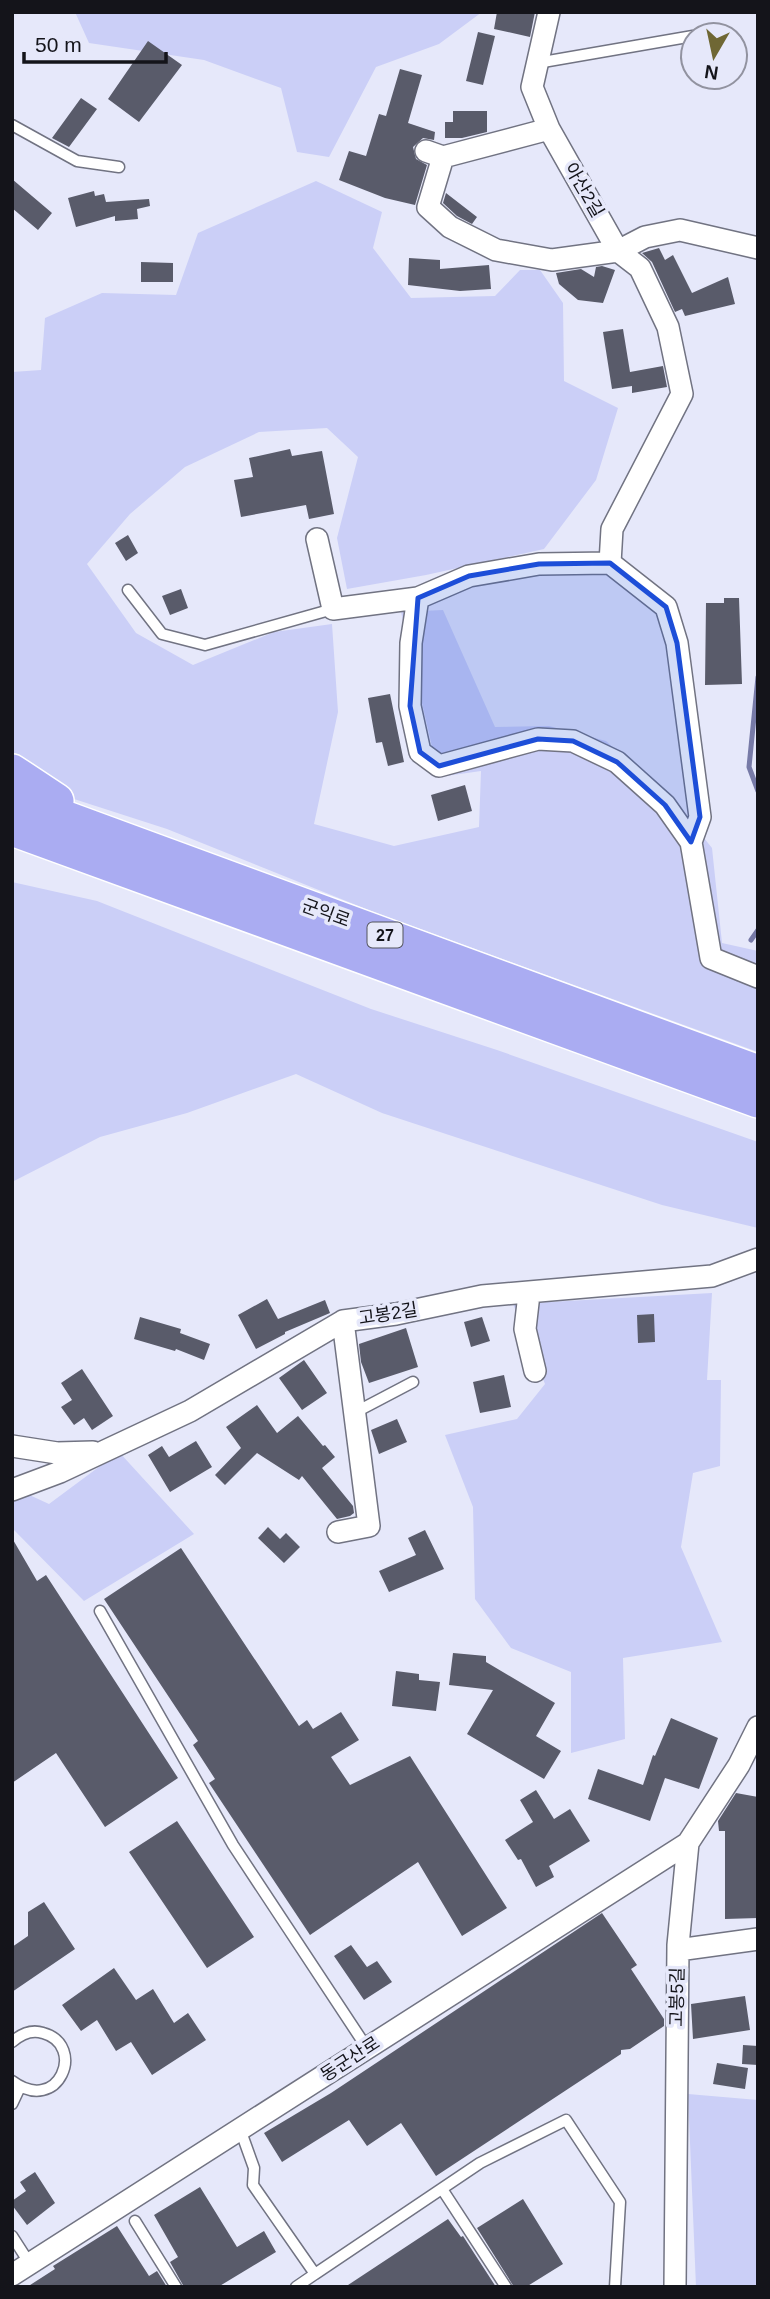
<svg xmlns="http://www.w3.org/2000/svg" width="770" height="2299" font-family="Helvetica,'Noto Sans KR',sans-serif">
  <rect width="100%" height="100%" fill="#e6e8fa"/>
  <path fill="#cbcff7" d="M75 12H482L439 44 376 67 329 157 297 152 281 88 204 60 89 43Z
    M316 181 382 212 373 248 411 298 495 296 520 270H540L563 303 564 381 618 408 596 480 544 549 426 575 347 589 337 538 358 457 327 428 259 432 185 467 130 514 87 564 136 633 193 665 274 632 332 624 338 712 314 824 394 846 479 827 481 771 439 777 401 612 443 610 495 727 549 726 606 741 688 818 712 848 722 943 758 951V1052L371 911 167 829 12 779V372L41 370 45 318 102 293 176 295 198 233Z
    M12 882 97 901 371 1009 497 1050 758 1142V1228L662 1205 382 1113 296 1074 187 1113 100 1137 12 1182Z
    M712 1293 707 1380H721L720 1466 693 1473 681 1547 722 1642 623 1658 625 1739 571 1753V1672L511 1648 475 1599 473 1507 445 1435 517 1419 545 1384 513 1304Z
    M119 1452 194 1534 84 1601 12 1528V1487L49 1504Z
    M688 2094 758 2100V2287H696Z"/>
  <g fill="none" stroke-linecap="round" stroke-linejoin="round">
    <path stroke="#777aa7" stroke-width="5" d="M758 677 749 767 758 791
      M751 940 758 930"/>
  </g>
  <path fill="#595b6a" d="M497 12H535L530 37 494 29Z
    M478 32 495 36 483 85 466 81Z
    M148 41 182 65 139 122 108 99Z
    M400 69 422 75 408 123 435 132 434 140 423 138 413 147 416 159 427 165 415 205 385 198 339 180 349 151 366 156 379 114 386 116Z
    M81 98 97 109 69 147 52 138Z
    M453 111H487V132L462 138H445V122H453Z
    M12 179 52 213 38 230 12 208Z
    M94 191 95 196 104 194 106 202 149 199 150 206 137 209 138 219 115 221V216L76 227 68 198Z
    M446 193 477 217 472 224 457 216 443 203Z
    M659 248 665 260 673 255 692 293 728 277 735 304 685 316 682 309 675 312 652 262 642 253Z
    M409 258 440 260V269L489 265 491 289 460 291 408 285Z
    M141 262 173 263V282H141Z
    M602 266 615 270 603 303 578 300 559 284 556 273 581 269 594 277 596 267Z
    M623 329 630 372 663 366 667 387 632 393V386L612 389 603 332Z
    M290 449 292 456 322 451 334 514 309 519 306 505 241 517 234 480 253 477 249 458Z
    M128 535 138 553 126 561 115 543Z
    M181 589 188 608 170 615 162 596Z
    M724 598H739L742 684 705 685 706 603H724Z
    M390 694 404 762 388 766 382 742 376 743 368 698Z
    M465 785 472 811 438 821 431 795Z
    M267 1299 278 1319 325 1300 330 1313 285 1332V1334L256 1349 238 1315Z
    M654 1314 655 1342 638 1343 637 1315Z
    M140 1317 181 1329 180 1333 210 1344 204 1360 176 1349 175 1351 134 1339Z
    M482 1317 490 1341 471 1347 464 1322Z
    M406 1328 418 1367 369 1383 361 1362 359 1344Z
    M304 1360 327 1393 302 1410 279 1378Z
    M82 1369 113 1416 92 1430 84 1418 74 1425 61 1407 72 1400 61 1383Z
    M504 1375 511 1407 480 1413 473 1382Z
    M257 1405 277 1433 298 1416 323 1446 325 1445 335 1457 322 1468 353 1506 354 1513 350 1516 337 1519 302 1476 299 1480 257 1453 225 1485 215 1475 241 1448 226 1427Z
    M397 1419 407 1442 379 1454 371 1430Z
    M196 1441 212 1467 170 1492 148 1455 162 1446 169 1457Z
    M268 1527 280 1539 286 1533 300 1547 284 1563 258 1538Z
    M425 1530 444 1569 389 1592 379 1571 416 1555 408 1538Z
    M12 1538 37 1581 46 1575 178 1778 105 1827 56 1753 12 1783Z
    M181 1548 299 1726 307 1720 313 1729 341 1712 359 1740 331 1757 350 1785 410 1756 507 1908 462 1936 418 1862 310 1935 209 1783 215 1779 193 1745 198 1741 104 1599Z
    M453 1653 486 1656V1662L555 1703 536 1736 561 1751 544 1779 467 1734 493 1690 449 1685Z
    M396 1671 419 1674V1680L440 1682 436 1711 392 1706Z
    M671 1718 718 1738 699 1789 665 1778 650 1821 588 1799 598 1769 643 1785 653 1755 655 1756Z
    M536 1790 554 1819 570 1809 590 1841 549 1866 554 1877 536 1887 521 1859 518 1860 505 1840 533 1822 520 1800Z
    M736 1793 758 1797V1918L725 1919V1831H719L718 1821Z
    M177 1821 254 1937 207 1968 129 1852Z
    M44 1902 75 1949 12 1992V1947L28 1936V1912Z
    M602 1913 637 1965 631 1969 664 2019V2026L630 2049 621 2050V2054L436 2176 401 2123 367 2146 349 2120 282 2162 264 2133 331 2093Z
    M351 1945 367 1967 377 1961 392 1982 364 2000 334 1956Z
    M114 1968 136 2000 153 1989 174 2023 188 2013 206 2040 152 2075 131 2042 116 2051 97 2020 81 2031 62 2005Z
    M745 1996 750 2030 693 2039 691 2004Z
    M743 2045 758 2046V2065L742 2064Z
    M717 2063 748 2068 745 2089 713 2084Z
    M35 2172 55 2203 27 2225 12 2205V2201L26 2191 20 2182Z
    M200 2187 237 2247 264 2231 276 2252 218 2287H184L170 2262 178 2257 154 2215Z
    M523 2199 563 2264 526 2287H514L477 2228Z
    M448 2219 461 2237 463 2236 496 2287H345Z
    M117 2226 149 2276 157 2271 167 2287H27L55 2269 53 2266Z"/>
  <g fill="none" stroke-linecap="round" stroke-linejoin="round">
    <defs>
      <path id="service" d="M537 63 693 36
        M12 125 77 161 119 167
        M128 590 162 634 205 645 333 609
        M354 1413 413 1382
        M100 1611 233 1845 367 2048
        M12 2042C21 2034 31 2029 43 2033 87 2045 59 2116 12 2081
        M12 2104 20 2087
        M240 2129 254 2168 253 2185 315 2274 480 2163 566 2120 620 2202 615 2287
        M442 2189 506 2287
        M135 2221 176 2287
        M12 2236 30 2264
        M296 2287 315 2274"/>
      <path id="minor" d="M549 129 532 87 549 12
        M426 151 443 157 549 129 618 251 640 268 668 327 682 394 612 529 610 563
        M443 157 428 207 450 227 496 250 552 260 618 251 645 237 680 230 758 248
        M317 539 333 609 418 598
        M691 842 665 805 617 762 573 741 538 739 439 766 420 752 410 706 411 643 418 598 469 576 539 564 610 563 666 607 677 643 700 817 691 842 711 958 758 977
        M529 1294 525 1329 535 1371
        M12 1446 57 1453 93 1452
        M12 1490 60 1472 190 1411 343 1321 396 1314 482 1296 712 1276 758 1259
        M338 1532 369 1526 343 1321
        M678 1950 758 1939
        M12 2275 688 1843
        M675 2287 678 1945 688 1843 739 1765 758 1727"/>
      <path id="trunk" d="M12 772 56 801
        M12 799 758 1073
        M12 828 758 1100"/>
    </defs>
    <use href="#service" stroke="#717382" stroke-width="13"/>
    <use href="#minor" stroke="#717382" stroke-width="24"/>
    <use href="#trunk" stroke="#fff" stroke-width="38"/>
    <use href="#service" stroke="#fff" stroke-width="10"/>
    <use href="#minor" stroke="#fff" stroke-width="21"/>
    <use href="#trunk" stroke="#aaacf2" stroke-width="35"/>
  </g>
  <path fill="#1d4ed8" fill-opacity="0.2" stroke="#1d4ed8" stroke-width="5" stroke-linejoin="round" d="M610 563 666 607 677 643 700 817 691 842 665 805 617 762 573 741 538 739 439 766 420 752 410 706 418 598 469 576 539 564Z"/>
  <g text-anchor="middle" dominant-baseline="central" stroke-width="7" stroke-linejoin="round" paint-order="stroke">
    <rect fill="#e6e8fa" stroke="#53545d" stroke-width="2" x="367.5" y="922.5" width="35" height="25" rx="5"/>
    <g font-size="16" font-weight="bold" fill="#14141a">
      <text x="385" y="935">27</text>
    </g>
    <g font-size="18" fill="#14141a" stroke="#e6e8fa">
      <text transform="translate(584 190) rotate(60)">아산2길</text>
      <text transform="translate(326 913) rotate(20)">군익로</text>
      <text transform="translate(388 1314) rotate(-9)">고봉2길</text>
      <text transform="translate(677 1997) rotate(-89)">고봉5길</text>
      <text transform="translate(350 2059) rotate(-33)">동군산로</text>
    </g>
  </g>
  <rect width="770" height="2299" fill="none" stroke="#14141a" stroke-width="28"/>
  <g transform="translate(714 56) rotate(189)"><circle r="33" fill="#e6e8fa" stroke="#9293a0" stroke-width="2"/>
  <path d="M0-5L12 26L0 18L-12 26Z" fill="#6f6734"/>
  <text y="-10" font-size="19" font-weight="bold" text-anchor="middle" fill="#14141a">N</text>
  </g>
  <path d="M24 52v10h142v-10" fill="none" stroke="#14141a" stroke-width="3.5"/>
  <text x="35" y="52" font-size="21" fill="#14141a" stroke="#e6e8fa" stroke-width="5" paint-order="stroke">50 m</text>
</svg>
